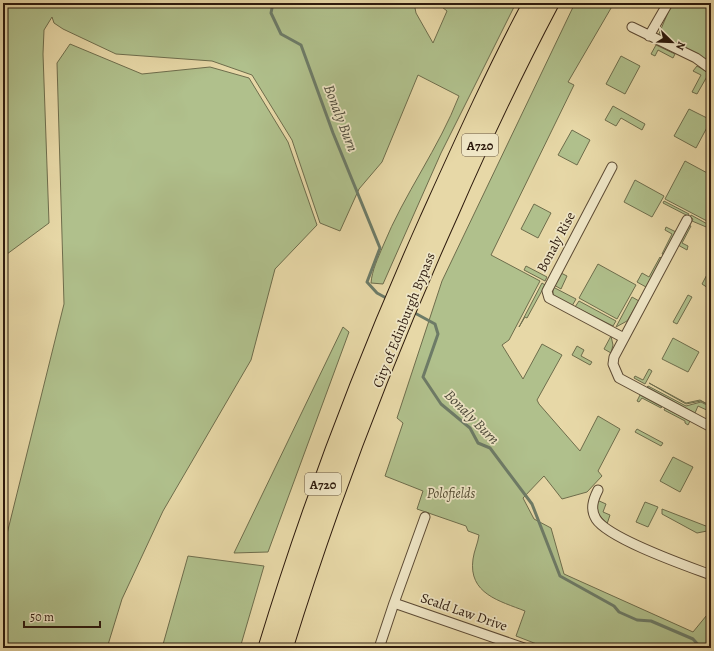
<svg xmlns="http://www.w3.org/2000/svg" width="714" height="651" font-family="Alegreya,serif">
  <rect width="100%" height="100%" fill="#e7d8a7"/>
  <filter id="stains"><feTurbulence type="fractalNoise" baseFrequency=".005" numOctaves="4"/><feColorMatrix values="0 0 0 0 .2 0 0 0 0 .09 0 0 0 0 .02 0 0 0 .5 -.17"/></filter>
  <radialGradient id="worn" r=".72"><stop offset=".6" stop-color="#630" stop-opacity="0"/><stop offset="1" stop-color="#630" stop-opacity=".3"/></radialGradient>
  <path fill="#b0c08c" stroke="#6e6d4c" d="M3 3H414L416 13 433 43 447 11 437 3H516L441 153 383 284 371 283C372 270 378 258 383 246 404 194 439 148 459 96L418 75 382 162 359 189 340 231 320 223 292 140 252 75 212 61 116 54 63 29 54 23 52 17 44 30 43 54 49 223 3 257Z
    M575 3H614L568 82 574 85 491 255 540 281 509 340 502 345 523 379 542 344 562 355 537 400 539 404 580 451 598 416 620 429 598 471 602 476 587 492 562 499 544 476 523 498 534 519 551 528 564 574 693 632 711 610V648H547L516 636 525 611C500 601 468 594 473 559 474 551 478 543 479 535L468 531 466 526 417 509 423 491 385 476 403 423 397 418 442 281Z
    M672 3H711V62L658 36Z
    M70 44 142 74 210 67 249 78 288 142 317 225 275 269 251 360 163 511 122 599 107 648H3V550L64 304 57 63Z
    M656 45 675 54 673 58 658 50 655 56 651 54Z
    M621 56 640 66 625 94 606 84Z
    M697 66 709 73 697 94 692 92 701 75 693 71Z
    M613 106 645 124 642 130 621 118 616 126 605 120Z
    M689 109 711 120 696 148 674 136Z
    M572 130 590 140 577 165 558 155Z
    M685 161 711 175V213L707 221 665 199Z
    M635 180 664 196 652 217 624 202Z
    M664 201 689 214 688 216 663 203Z
    M534 204 551 213 538 238 521 229Z
    M691 215 711 226V229L692 221 693 219 690 217Z
    M688 225 691 226 682 243 688 246 687 250 678 245Z
    M666 227 676 232 664 255 662 254 672 234 665 230Z
    M660 257 662 259 646 287 637 282 642 273 649 277Z
    M598 264 636 285 617 319 579 298Z
    M526 266 547 277 545 281 524 270Z
    M711 267V290L702 284Z
    M561 273 567 276 561 289 554 285Z
    M542 283 545 285 527 318 525 317 519 327Z
    M553 287 576 299 572 306 553 295Z
    M688 295 692 297 677 324 673 322Z
    M632 297 639 301 627 321 616 327Z
    M579 301 616 321 613 326 575 307Z
    M343 327 349 332 268 552 234 553Z
    M611 336 613 345 611 353 604 349Z
    M673 338 699 352 688 372 662 359Z
    M577 346 584 350 581 356 592 362 590 365 572 355Z
    M649 369 652 371 645 384 634 378 635 376 643 380Z
    M649 383 686 403 700 400 711 406 701 401 686 404Z
    M648 386 686 406 701 402 711 407V412L698 406 695 413 647 387Z
    M640 395 662 407 661 408 642 398 639 402 637 401Z
    M665 408 690 421 688 425 685 423V421L664 410Z
    M637 429 663 443 661 446 635 432Z
    M673 457 693 467 680 492 660 481Z
    M597 500 606 504 603 512 610 515 607 524 596 511Z
    M645 502 658 507 648 527 636 522Z
    M662 509 711 528V533L707 531 697 533 662 514Z
    M188 556 264 566 240 648H162Z"/>
  <g fill="none" stroke-linecap="round" stroke-linejoin="round">
    <path stroke="#6d7b67" stroke-width="3" d="M273 3 271 13 281 34 301 45 333 133 380 248 367 282 377 293 388 299
      M413 312 435 324 438 334 423 377 441 404 470 428 478 443 490 448 532 504 560 576 614 606 619 612 637 620 651 621 693 639 701 648"/>
    <defs>
      <path id="street" d="M632 27 696 58 711 69
        M649 36 668 3
        M612 167 547 291 549 298 624 338
        M687 220 614 357 613 364 619 378 711 427
        M598 490C593 500 590 509 596 519 609 539 687 566 711 575
        M425 517 394 603 524 648
        M379 648 394 603"/>
      <path id="highway" d="M267 648C311 503 366 360 428 221 461 148 494 74 532 3
        M284 648C330 499 386 354 450 212 481 141 514 71 550 3"/>
    </defs>
    <use href="#street" stroke="#5c4a34" stroke-width="11"/>
    <use href="#highway" stroke="#2d1a0d" stroke-width="19"/>
    <use href="#street" stroke="#efe6c6" stroke-width="9"/>
    <use href="#highway" stroke="#e7d8a7" stroke-width="17"/>
  </g>
  <g text-anchor="middle" dominant-baseline="central" stroke-width="3.5" stroke-linejoin="round" paint-order="stroke">
    <g fill="#efe6c6" stroke="#675744" stroke-width="1">
      <rect x="462" y="134" width="36" height="22" rx="3"/>
      <rect x="305" y="473" width="36" height="22" rx="3"/>
    </g>
    <g font-size="13" font-weight="bold" fill="#2d1a0d">
      <text x="480" y="145">A720</text>
      <text x="323" y="484">A720</text>
    </g>
    <g font-size="14" fill="#2d1a0d" stroke="#efe6c6">
      <text transform="translate(556 242) rotate(-62)">Bonaly Rise</text>
      <text transform="translate(404 320) rotate(-68)">City of Edinburgh Bypass</text>
      <text transform="translate(464 612) rotate(19)">Scald Law Drive</text>
    </g>
    <g font-size="14" font-style="italic" fill="#544c33" stroke="#efe6c6">
      <text x="451" y="493">Polofields</text>
    </g>
    <g font-size="15" font-style="italic" fill="#4d4a3a" stroke="#efe6c6">
      <text transform="translate(341 118) rotate(69)">Bonaly Burn</text>
      <text transform="translate(472 417) rotate(45)">Bonaly Burn</text>
    </g>
  </g>
  <rect width="714" height="651" fill="none" stroke="#e7d8a7" stroke-width="16"/>
  <rect x="4" y="4" width="706" height="643" fill="none" stroke="#2d1a0d" stroke-width="2"/>
  <rect x="8" y="8" width="698" height="635" fill="none" stroke="#2d1a0d"/>
  <g transform="translate(672 42) rotate(113)" stroke="#efe6c6" stroke-width="3" paint-order="stroke">
  <path d="M0-3L7 15L0 10L-7 15Z" fill="#2d1a0d"/>
  <text y="-6" font-size="11" font-weight="bold" text-anchor="middle" fill="#2d1a0d">N</text>
  </g>
  <path d="M24 621v6h76v-6" fill="none" stroke="#2d1a0d" stroke-width="2"/>
  <text x="30" y="621" font-size="12" fill="#2d1a0d" stroke="#efe6c6" stroke-width="3" paint-order="stroke">50 m</text>
  <rect width="100%" height="100%" filter="url(#stains)"/>
  <rect width="100%" height="100%" fill="url(#worn)"/>
</svg>
